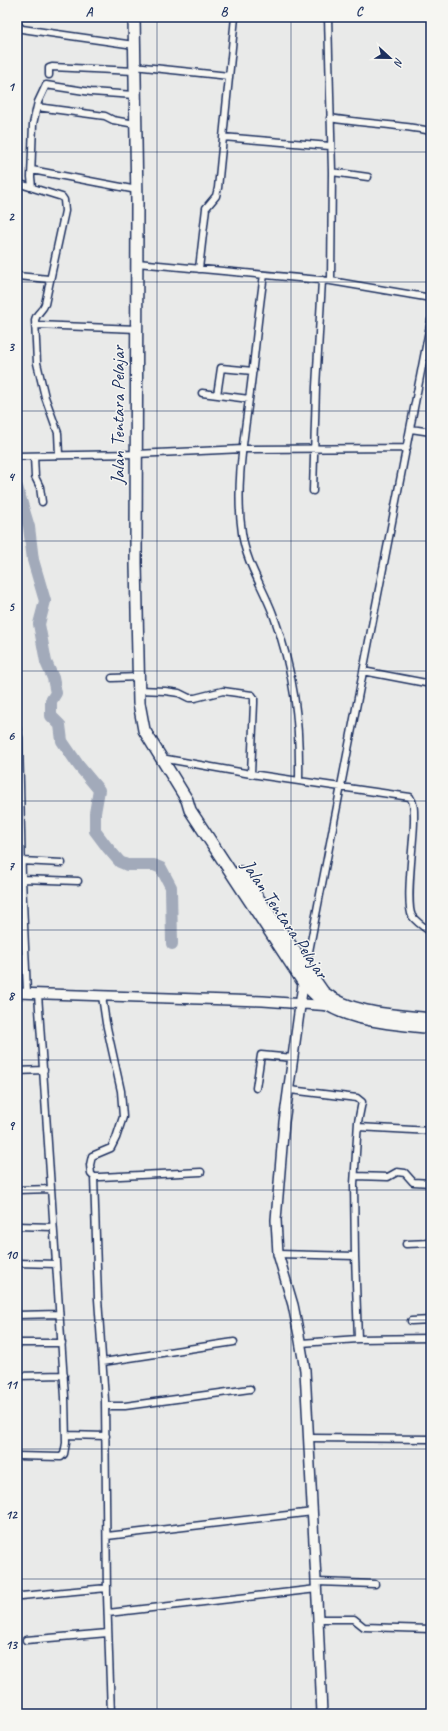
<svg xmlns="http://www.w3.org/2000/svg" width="448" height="1731" font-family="Caveat,sans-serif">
  <rect width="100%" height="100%" fill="#e9eae9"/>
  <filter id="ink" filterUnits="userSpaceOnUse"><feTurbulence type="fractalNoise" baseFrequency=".025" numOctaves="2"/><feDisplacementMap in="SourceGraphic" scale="8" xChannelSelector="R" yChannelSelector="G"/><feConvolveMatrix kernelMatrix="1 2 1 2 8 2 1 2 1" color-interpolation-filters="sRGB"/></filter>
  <g filter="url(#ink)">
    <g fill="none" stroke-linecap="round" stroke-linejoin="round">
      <path stroke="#a2aaba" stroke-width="12" d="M17 487 29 527 33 560 45 601 39 624 46 662 53 678 56 693 51 701V716L60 725 62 741 79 766 99 790 95 813V831L107 847 120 862 127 865H154L161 868 171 887 172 944"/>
      <defs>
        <path id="street" d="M17 17 18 25 22 29 134 45
          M134 66 229 76
          M49 75V68L52 67 134 71
          M37 107 105 116 113 120 135 124
          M330 118C364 124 398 124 431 131
          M223 137 330 146
          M32 170 137 190
          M332 172 368 177
          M17 183 62 197 64 200 65 211 45 304C42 312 36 313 35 320L37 363 45 397 58 433 59 455
          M32 187 31 177 33 124 38 102 46 85 91 92 134 95
          M137 263 331 281 332 172 328 17
          M199 269 206 208 216 196 218 188 235 17
          M264 275C258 314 255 353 250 392 244 438 235 486 242 533 246 563 263 587 273 614 294 671 300 721 299 781L410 797C415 804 414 813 414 821 414 840 405 903 412 916 416 922 425 928 431 932
          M17 276 49 279
          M331 281 431 298
          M36 325 137 329
          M202 393 249 399
          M217 395 221 368 253 371
          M411 429 431 432
          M17 456 136 454 243 449 407 448
          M34 456 35 477 40 487 42 502
          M313 491 316 387 322 280
          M363 671 431 684
          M112 678 138 677
          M139 690 165 691 179 693 189 698H195L223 691 252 695 254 698V703L251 774
          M17 728 19 738 22 879 27 993
          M161 758 251 774 299 781
          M21 861 62 863
          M22 879 78 881
          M306 967 431 320
          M102 996 106 1023 121 1091 123 1117 116 1138 111 1148 92 1156 90 1165 91 1174 94 1177H100L201 1172
          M17 1071 44 1070
          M256 1088 261 1055 293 1058
          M290 1090 357 1098 362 1102 358 1122 354 1184 355 1256
          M358 1127 431 1131
          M355 1176 388 1177 397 1172 405 1173 413 1182 431 1183
          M94 1177 98 1299 105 1400 107 1595 111 1714
          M17 1190 51 1189
          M17 1226 53 1227
          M406 1244 431 1243
          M278 1254 355 1256 358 1339
          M17 1263 56 1264
          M17 1315 59 1314
          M411 1321 431 1320
          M17 1343H62
          M301 1343 358 1339 431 1338
          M103 1362 234 1342
          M17 1376 64 1375
          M105 1406H125L250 1389
          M66 1435 106 1436
          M309 1438 431 1439
          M17 1456 61 1457 64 1454 66 1443 65 1397 38 994
          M107 1536 313 1512
          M317 1582 375 1584
          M21 1596 107 1588
          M108 1613 317 1589
          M318 1619H354L364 1627 431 1629
          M26 1640 108 1633"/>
        <path id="secondary" d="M304 977 284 1122 276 1220 278 1254 293 1305 299 1335 305 1370 318 1619 322 1714
          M17 993 263 1001 331 1006"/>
        <path id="highway" d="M134 17 137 202 136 563 139 703 144 730 187 800 190 810 303 982C311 991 318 999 328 1005 356 1022 399 1024 431 1028
          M240 872 323 992C353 1015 395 1015 431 1019"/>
      </defs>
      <use href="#street" stroke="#1b2f5e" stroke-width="9"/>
      <use href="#secondary" stroke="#1b2f5e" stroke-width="12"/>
      <use href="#highway" stroke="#1b2f5e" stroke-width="14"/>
      <use href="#street" stroke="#f6f6f2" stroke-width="6"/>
      <use href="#secondary" stroke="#f6f6f2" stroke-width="9"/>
      <use href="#highway" stroke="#f6f6f2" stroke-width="11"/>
    </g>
  </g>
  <path fill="none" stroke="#1b2f5e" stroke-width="1" stroke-opacity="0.55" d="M157 17V1714M291 17V1714M17 152H431M17 282H431M17 411H431M17 541H431M17 671H431M17 801H431M17 930H431M17 1060H431M17 1190H431M17 1320H431M17 1449H431M17 1579H431"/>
  <g text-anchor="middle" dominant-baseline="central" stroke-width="3" stroke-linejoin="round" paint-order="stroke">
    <g font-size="19" fill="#1b2f5e" stroke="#f6f6f2">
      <text transform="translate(118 415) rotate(-90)">Jalan Tentara Pelajar</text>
      <text transform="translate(285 919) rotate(56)">Jalan Tentara Pelajar</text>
    </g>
  </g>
  <rect width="448" height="1731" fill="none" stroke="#f6f6f2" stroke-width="44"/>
  <g transform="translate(390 58) rotate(112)" stroke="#f6f6f2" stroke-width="3" paint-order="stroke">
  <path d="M0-3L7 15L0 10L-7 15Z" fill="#1b2f5e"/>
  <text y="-6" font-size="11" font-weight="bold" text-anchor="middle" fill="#1b2f5e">N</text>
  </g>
  <rect x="22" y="22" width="404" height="1687" fill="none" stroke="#1b2f5e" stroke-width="1.5"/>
  <g font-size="13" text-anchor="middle" font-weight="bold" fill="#1b2f5e">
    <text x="89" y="16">A</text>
    <text x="224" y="16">B</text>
    <text x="359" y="16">C</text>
    <text x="11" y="91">1</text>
    <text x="11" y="221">2</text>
    <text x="11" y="351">3</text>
    <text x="11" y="481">4</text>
    <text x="11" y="611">5</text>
    <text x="11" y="740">6</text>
    <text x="11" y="870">7</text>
    <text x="11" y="1000">8</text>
    <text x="11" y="1130">9</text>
    <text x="11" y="1259">10</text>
    <text x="11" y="1389">11</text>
    <text x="11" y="1519">12</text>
    <text x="11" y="1649">13</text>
  </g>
</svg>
